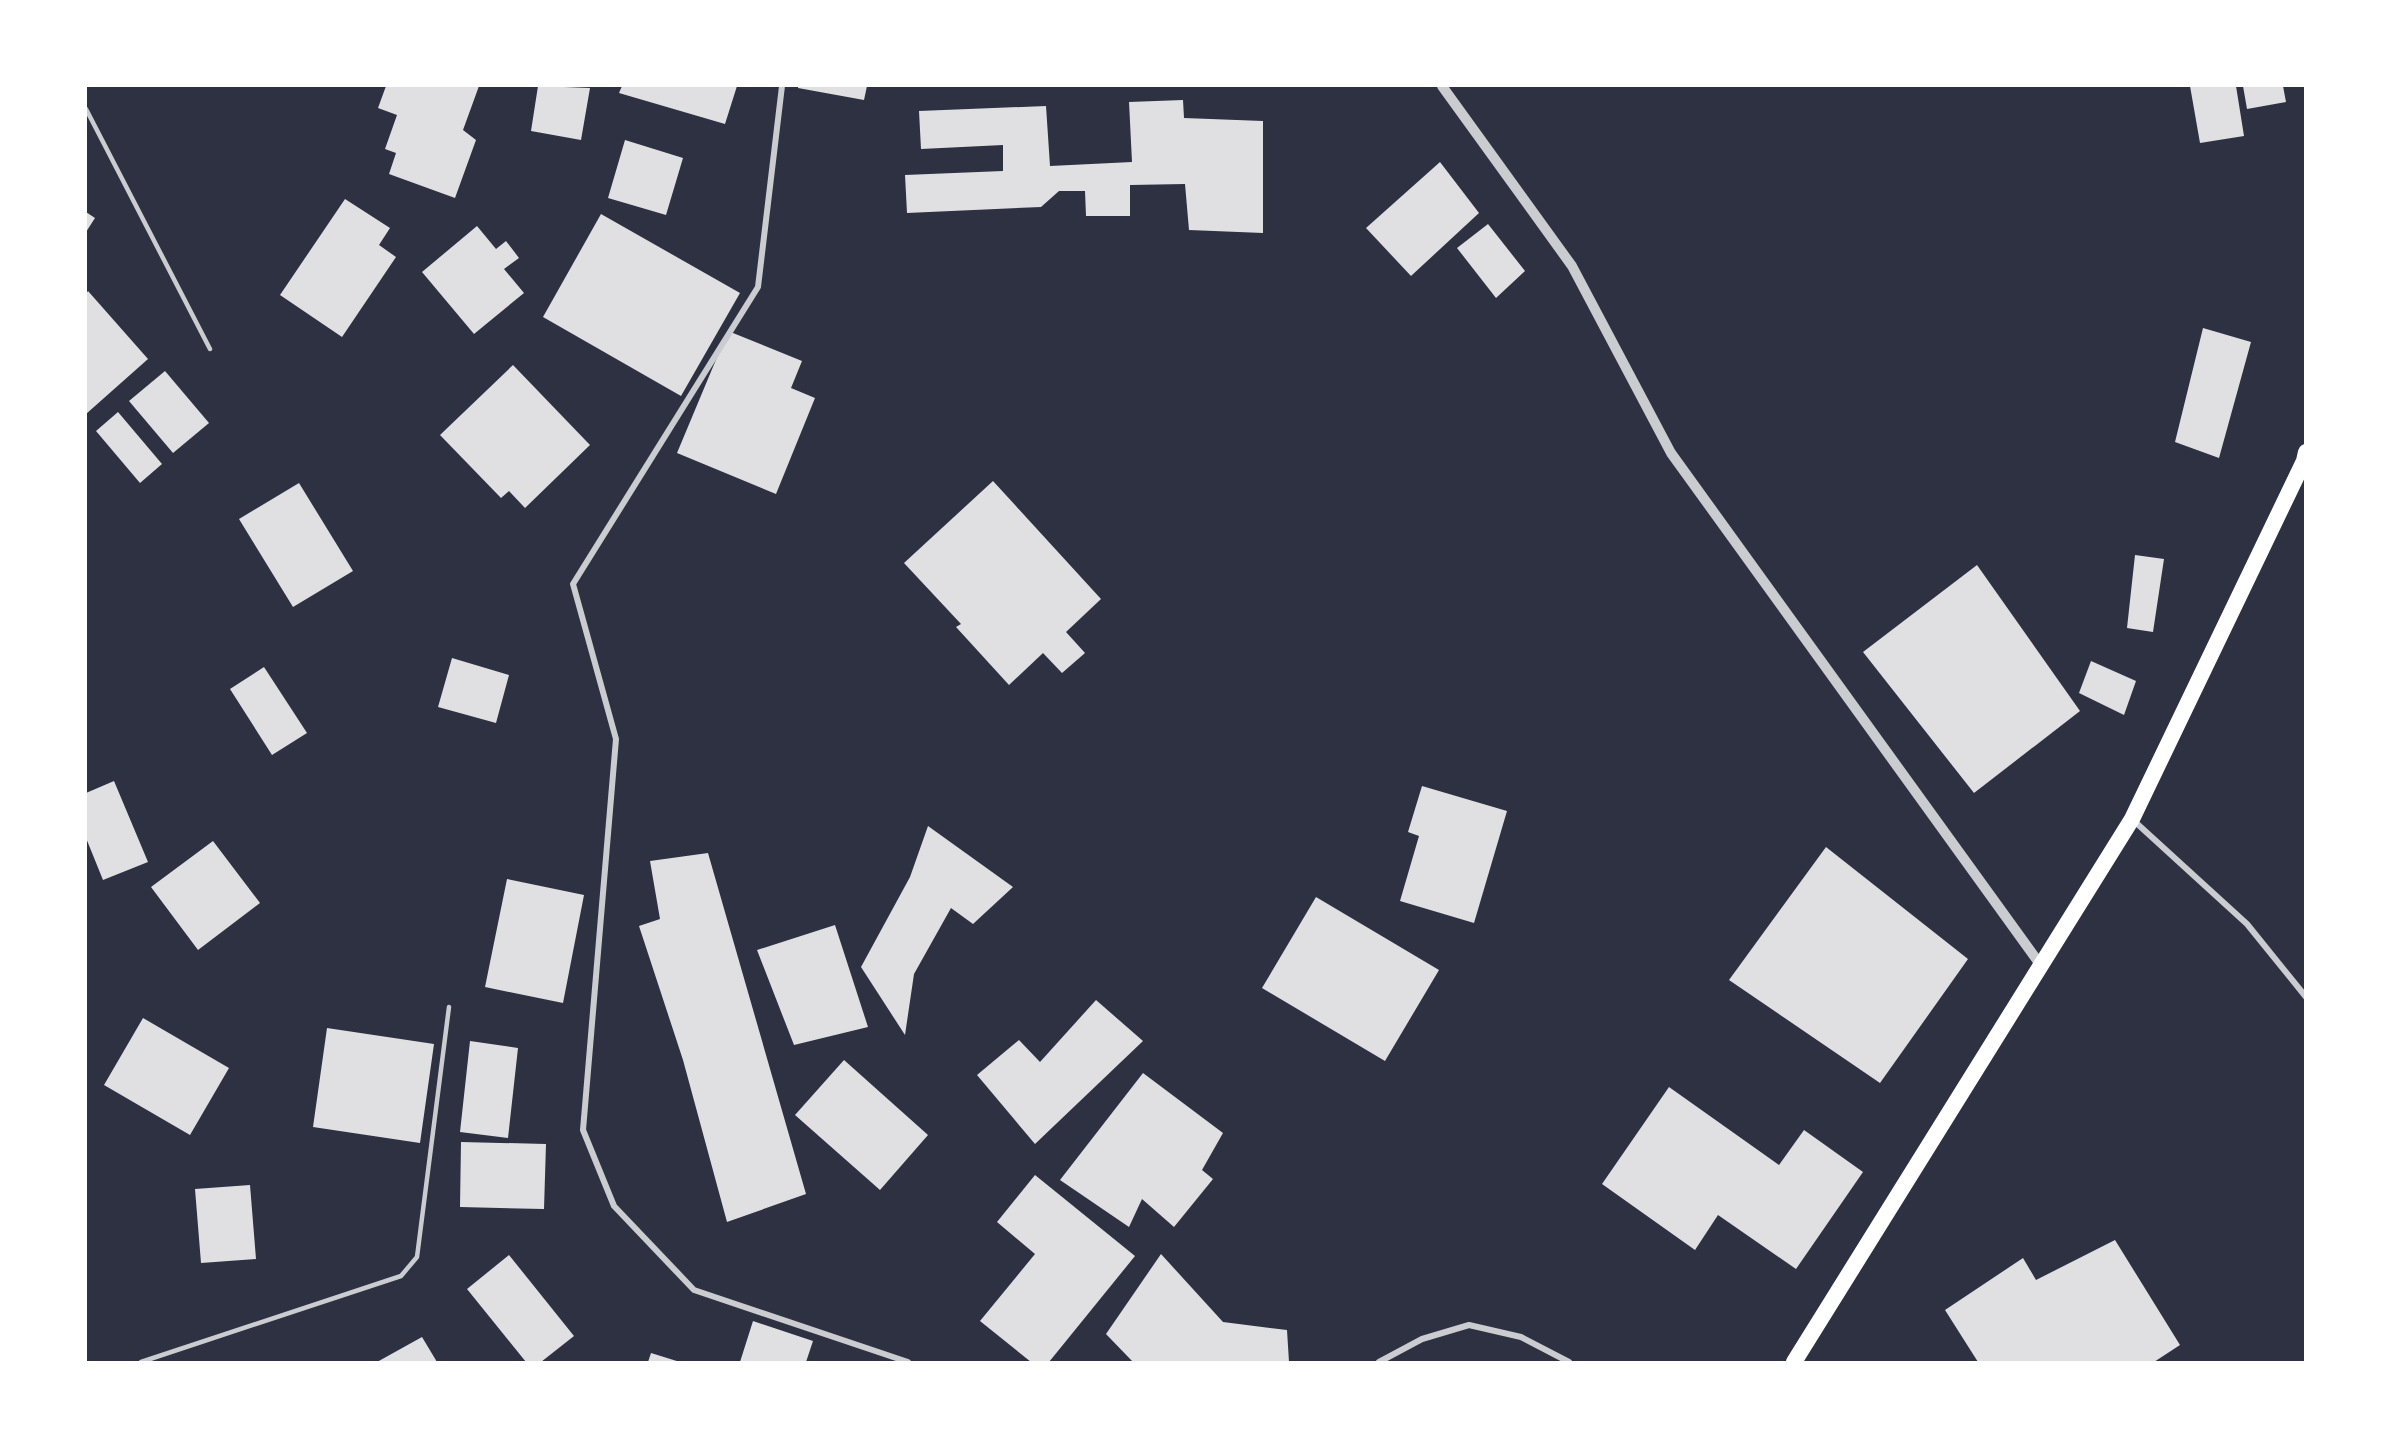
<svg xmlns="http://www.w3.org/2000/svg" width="2391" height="1448" font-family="'Asap Condensed',sans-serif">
  <rect width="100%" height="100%" fill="#2d3142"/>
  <path fill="#e0e0e3" d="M386 86H479L463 130 476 140 455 198 389 174 396 153 385 149 397 115 378 108Z
    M538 86 590 88 581 140 531 131Z
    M622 86H737L725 124 619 93Z
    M798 86H867L864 100 798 88Z
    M2190 86H2236L2244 136 2200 143Z
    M2243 86H2283L2286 102 2247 109Z
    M1183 100 1184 118 1263 121V233L1189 230 1185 184 1130 185V216H1086L1085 191H1059L1041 207 907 213 905 175 1003 171V145L921 149 919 111 1046 106 1050 166 1132 162 1129 102Z
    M625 140 683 158 666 215 608 198Z
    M1440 162 1479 213 1411 276 1366 228Z
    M345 199 390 228 379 245 396 257 342 337 280 295Z
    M86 212 95 218 86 232Z
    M601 214 740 293 681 396 543 317Z
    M1488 224 1525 271 1496 298 1457 248Z
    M477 226 496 249 506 241 519 258 504 269 524 293 474 334 422 272Z
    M88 291 148 359 86 414V294Z
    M2203 328 2251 342 2219 458 2175 442Z
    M728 331 802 361 791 388 815 398 776 494 677 453Z
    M513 365 590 445 525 508 509 491 501 498 440 435Z
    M165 371 209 423 173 453 129 401Z
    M118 412 162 464 140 483 96 431Z
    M993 481 1101 599 1066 632 1085 653 1062 673 1043 653 1009 685 956 627 961 624 904 563Z
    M299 483 353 571 293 607 239 519Z
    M2135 555 2164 559 2153 632 2127 628Z
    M1977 565 2080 711 1974 793 1863 652Z
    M452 658 509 675 496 723 438 707Z
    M2091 661 2136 681 2124 715 2079 693Z
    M264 667 307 733 272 755 230 689Z
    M114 781 148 862 103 880 86 838V793Z
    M1422 786 1507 811 1474 923 1400 901 1419 836 1408 832Z
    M928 826 1013 887 973 924 951 908 914 974 905 1035 861 967 910 877Z
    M213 841 260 903 198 950 151 887Z
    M1826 847 1968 959 1880 1083 1729 980Z
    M708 853 806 1194 727 1222 683 1060 639 926 660 919 650 861Z
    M507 879 584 895 563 1003 485 987Z
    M1316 897 1439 970 1385 1061 1262 988Z
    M835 925 868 1027 794 1045 757 950Z
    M1096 1000 1143 1041 1035 1144 977 1075 1019 1040 1040 1062Z
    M143 1018 229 1068 190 1135 104 1085Z
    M327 1028 434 1044 420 1143 313 1127Z
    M470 1041 518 1048 508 1138 460 1132Z
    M844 1060 928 1135 880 1190 795 1115Z
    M1143 1073 1223 1133 1202 1170 1213 1179 1174 1227 1142 1199 1129 1227 1060 1180Z
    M1669 1087 1779 1165 1804 1130 1863 1172 1796 1269 1718 1215 1695 1250 1602 1184Z
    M461 1142 546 1144 544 1209 460 1207Z
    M1035 1175 1135 1256 1049 1362H1031L980 1321 1035 1254 997 1222Z
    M250 1185 256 1259 201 1263 195 1189Z
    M2115 1240 2180 1345 2154 1362H1978L1945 1310 2023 1258 2036 1280Z
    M1161 1254 1223 1322 1287 1330 1289 1362H1133L1106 1334Z
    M509 1255 574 1336 541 1362H526L467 1289Z
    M753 1321 813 1341 806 1362H740Z
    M422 1337 437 1362H377Z
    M651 1353 680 1362H648Z"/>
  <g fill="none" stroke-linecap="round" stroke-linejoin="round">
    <path stroke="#caccd0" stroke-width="4.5" d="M86 109 210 349
      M141 1362 401 1276 417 1257 449 1007"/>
    <path stroke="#caccd0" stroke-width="6" d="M782 86 758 287 573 584 616 739 583 1130 614 1206 694 1290 908 1362
      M2133 820 2247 924 2306 997
      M1379 1362 1422 1339 1469 1325 1521 1337 1569 1362"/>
    <path stroke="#caccd0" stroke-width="10" d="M1442 86 1572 266 1671 453 2042 967"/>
    <path stroke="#fff" stroke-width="16" d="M1794 1362 2132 819 2304 461 2306 452"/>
  </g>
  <rect width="2391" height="1448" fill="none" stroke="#ffffff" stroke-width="174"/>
</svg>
